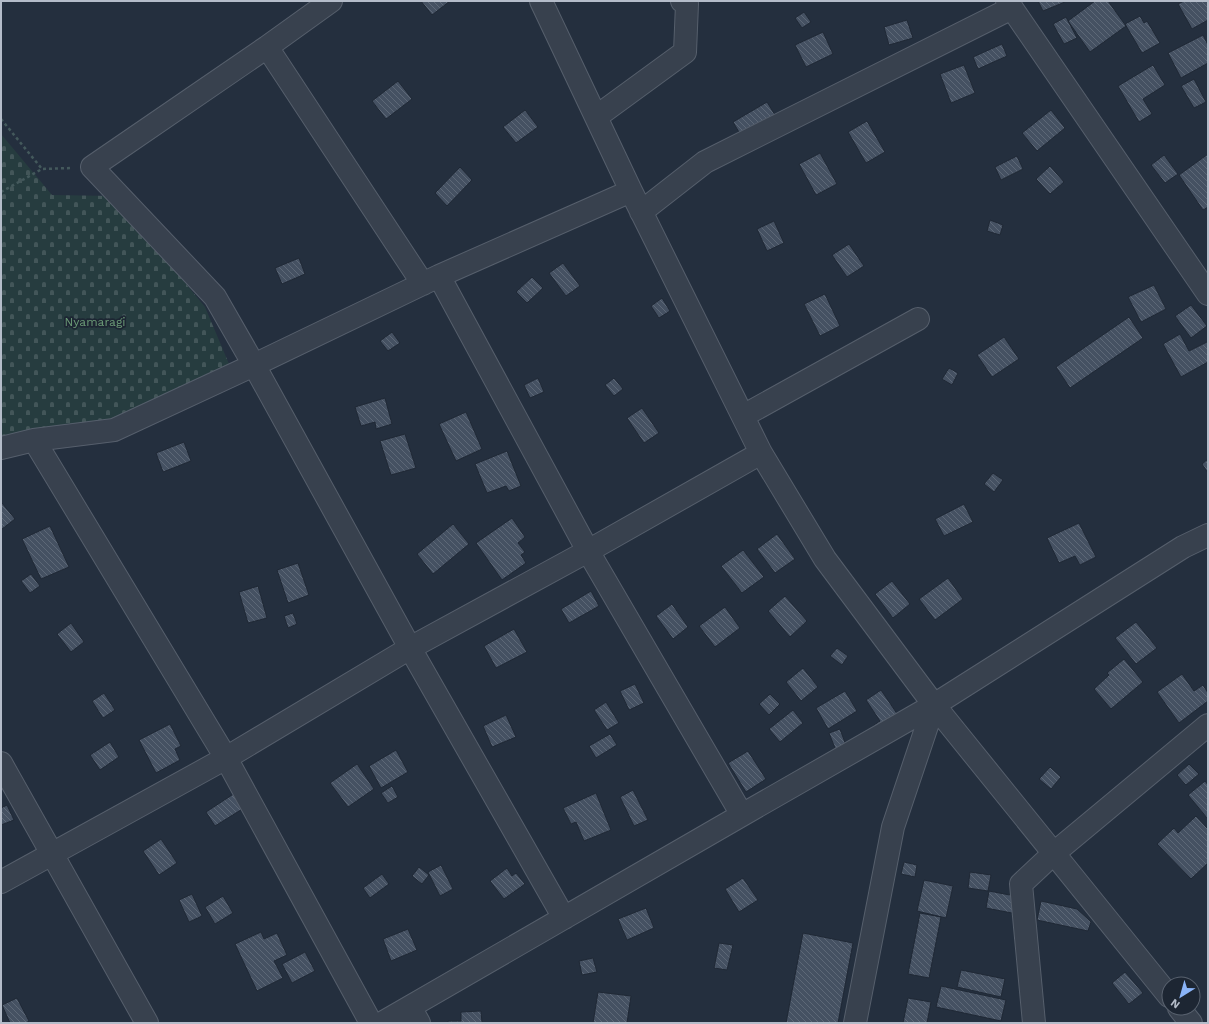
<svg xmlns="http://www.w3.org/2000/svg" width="1209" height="1024" font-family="'Work Sans',sans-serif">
  <defs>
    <pattern id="cemetery-stones" width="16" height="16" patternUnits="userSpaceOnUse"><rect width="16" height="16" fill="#263c3f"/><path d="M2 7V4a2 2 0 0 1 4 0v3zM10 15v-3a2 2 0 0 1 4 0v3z" fill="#435659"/></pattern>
    <pattern id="building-back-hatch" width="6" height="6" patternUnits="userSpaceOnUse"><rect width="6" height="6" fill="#455162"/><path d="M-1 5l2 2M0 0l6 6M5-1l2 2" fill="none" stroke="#5d6877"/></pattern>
  </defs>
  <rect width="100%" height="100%" fill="#242f3e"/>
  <path fill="url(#cemetery-stones)" d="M1 134 52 195 114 196 205 307 229 364 100 425 1 445Z"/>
  <path fill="url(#building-back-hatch)" stroke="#1f2835" d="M421 1H450L432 15Z
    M1038 1H1064L1065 2 1043 11Z
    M1095 1H1108L1126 26 1090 52 1068 21Z
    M1184 1H1208V20L1192 29 1178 4Z
    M804 12 811 22 802 28 795 18Z
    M1140 16 1144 23 1147 21 1160 43 1142 53 1125 24Z
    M1066 17 1077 38 1064 44 1053 24Z
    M907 20 913 38 889 45 884 27Z
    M823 32 833 54 806 67 795 45Z
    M1203 35 1208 45V63L1181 78 1168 53Z
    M1002 44 1007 56 978 69 973 57Z
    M964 65 975 93 951 103 940 74Z
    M1153 65 1165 85 1143 99 1152 114 1139 122 1118 86Z
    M1194 79 1206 102 1194 108 1181 86Z
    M398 81 412 99 386 119 372 101Z
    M767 102 780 123 746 144 733 122Z
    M525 110 538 127 516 143 503 127Z
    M1051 110 1065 128 1037 151 1022 133Z
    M867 121 885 152 866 163 848 132Z
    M820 153 837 184 816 195 799 164Z
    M1208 154V207L1203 210 1179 175Z
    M1164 155 1178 174 1165 183 1151 165Z
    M1017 156 1023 169 1001 180 995 167Z
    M1050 166 1064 182 1050 194 1036 179Z
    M460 167 472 180 447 206 435 193Z
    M990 220 1003 225 1000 235 987 231Z
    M774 221 784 243 767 251 757 229Z
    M849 244 864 266 847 277 832 255Z
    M299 258 305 274 282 284 275 268Z
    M563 263 580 286 566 296 549 273Z
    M532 277 543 288 527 303 516 292Z
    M1154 285 1166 309 1141 322 1128 297Z
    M825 294 840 326 820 336 804 304Z
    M662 298 670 311 659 318 651 306Z
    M1191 305 1207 326 1191 338 1175 316Z
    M1129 317 1143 338 1070 388 1056 367Z
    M392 332 400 343 388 351 380 341Z
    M1180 334 1189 351 1207 342 1208 343V362L1181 377 1163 344Z
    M1004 337 1019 359 992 377 977 355Z
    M949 368 958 373 952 385 942 379Z
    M538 378 544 392 530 398 524 385Z
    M614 378 623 389 614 396 605 385Z
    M385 398 392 424 376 429 375 422 361 426 355 407Z
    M642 408 659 433 644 443 627 418Z
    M466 412 482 449 456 461 439 424Z
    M405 434 416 468 391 475 380 441Z
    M184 442 191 461 163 472 156 453Z
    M507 451 521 486 509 491 506 486 487 493 475 464Z
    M1208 459V473L1202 464Z
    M993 473 1003 480 994 492 984 484Z
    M2 503 15 519 2 529 1 528V504Z
    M964 504 973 522 944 536 935 519Z
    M512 518 525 537 518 543 525 552 521 555 526 563 502 580 476 543Z
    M1079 523 1096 557 1080 565 1075 556 1059 563 1047 538Z
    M453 524 469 544 433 574 417 554Z
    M50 526 69 567 41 579 22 539Z
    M777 534 795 559 775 573 757 549Z
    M743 550 764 577 742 593 721 566Z
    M298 563 309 595 288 603 277 570Z
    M31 574 40 586 30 593 21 581Z
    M948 578 963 599 935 620 919 599Z
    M892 581 910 604 893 618 875 594Z
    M258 586 267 618 248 623 239 592Z
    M591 591 599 606 569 623 561 609Z
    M785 596 807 621 790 637 768 611Z
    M672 604 688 627 673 639 656 616Z
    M725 607 740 628 715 647 699 626Z
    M293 613 297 624 288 628 284 616Z
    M1136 622 1157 648 1136 664 1115 638Z
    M71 623 84 642 71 652 57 634Z
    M514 629 527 652 496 668 484 646Z
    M837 648 848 656 842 665 830 656Z
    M1124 659 1143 682 1111 709 1094 689 1109 675 1107 673Z
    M803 668 818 687 801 701 786 682Z
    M1182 674 1194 691 1203 685 1208 693V701L1179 723 1157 692Z
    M635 684 644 703 629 710 620 691Z
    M881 690 904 724 883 738 874 725 880 721 866 700Z
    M845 691 857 711 828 729 816 708Z
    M104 693 115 710 103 718 92 701Z
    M770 694 780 704 769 715 759 704Z
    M606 702 619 723 607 730 594 710Z
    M793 710 803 723 780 742 769 729Z
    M506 715 516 737 492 747 483 726Z
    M170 724 181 746 175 749 180 760 156 773 139 740Z
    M840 729 847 748 837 753 829 733Z
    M610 734 617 745 596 758 589 746Z
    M110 742 119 757 100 770 90 755Z
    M396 750 408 772 381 788 369 766Z
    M748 751 766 779 746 792 728 763Z
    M357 764 374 789 348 807 330 783Z
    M1189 764 1199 774 1186 785 1177 775Z
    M1050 767 1061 777 1051 789 1039 779Z
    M1205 781 1208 785V819L1188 795Z
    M392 786 398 797 388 803 381 793Z
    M633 790 648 820 634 826 620 797Z
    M235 793 244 808 215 826 206 812Z
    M596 793 611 830 584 841 576 822 571 824 563 808Z
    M7 805 14 820 1 825V808Z
    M1196 816 1208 829V863L1191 879 1157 844 1174 828 1178 833Z
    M161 839 177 863 159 875 143 851Z
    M904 862 917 865 915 877 901 874Z
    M441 865 453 889 440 896 428 872Z
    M419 867 429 875 422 884 412 876Z
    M507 868 512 876 516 873 525 884 504 899 490 881Z
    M970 872 991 875 988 891 968 888Z
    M382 874 389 884 370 898 363 888Z
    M743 878 758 900 739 912 725 889Z
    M924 880 953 886 946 918 917 911Z
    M989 891 1020 897 1017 914 986 908Z
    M192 894 202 916 189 922 179 900Z
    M223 896 233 913 215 924 205 907Z
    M1041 901 1077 909 1091 922 1088 931 1037 920Z
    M646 908 654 928 627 940 618 919Z
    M920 913 941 917 929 978 908 974Z
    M408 929 417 950 391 961 383 939Z
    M261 932 264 939 277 933 287 955 274 961 283 978 257 991 235 944Z
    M803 933 853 943 838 1023H786Z
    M719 943 733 945 727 970 714 968Z
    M305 952 315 971 292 983 282 964Z
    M593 958 597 972 582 975 579 961Z
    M961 970 1005 979 1001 997 957 987Z
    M1125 972 1143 993 1129 1004 1112 983Z
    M941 986 1006 1000 1001 1021 936 1007Z
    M598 992 631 996 627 1023H593Z
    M17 998 29 1021 26 1023H10L2 1005Z
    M908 998 931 1002 927 1023H903Z
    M481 1011 482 1023H448V1021H461V1012Z"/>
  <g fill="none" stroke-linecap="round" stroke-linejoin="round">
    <defs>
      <path id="minor" d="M331 1 267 47 92 167 215 297 254 365 410 648 564 918
        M541 1 631 191 761 453 825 559 934 705 1169 996
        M1007 1 1208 294
        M267 47 423 284
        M596 117 685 52 687 4 682 1
        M641 212 705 162 1012 8
        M439 276 588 551 742 815
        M743 416 918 319
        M34 440 226 758 371 1023
        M1 448 34 440 114 430 254 365 439 276 631 191
        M1 763 147 1023
        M1 882 226 758 410 648 588 551 761 453
        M410 1007 419 1023
        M1179 1008 1191 1023
        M382 1023 742 815 934 705 1183 547 1208 535
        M855 1023 893 827 934 705
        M1034 1023 1021 884 1053 854 1208 725"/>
    </defs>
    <use href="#minor" stroke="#565f6c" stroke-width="24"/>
    <path stroke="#44595c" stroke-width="2.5" stroke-dasharray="3 3" stroke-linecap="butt" d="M1 119 42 169
      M1 192 42 169 71 168"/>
    <use href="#minor" stroke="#38414e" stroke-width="22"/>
  </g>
  <g text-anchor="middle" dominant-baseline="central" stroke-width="3.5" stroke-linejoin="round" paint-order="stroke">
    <g font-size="12" fill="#6b9a76" stroke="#1d2633">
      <text x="95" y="322">Nyamaragi</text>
    </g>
  </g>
  <rect width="1209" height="1024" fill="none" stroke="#b4bcc9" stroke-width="4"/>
  <g transform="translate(1181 996) rotate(217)"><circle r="19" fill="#1d2633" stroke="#59626f"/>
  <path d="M0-3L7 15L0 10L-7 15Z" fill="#8ab4f8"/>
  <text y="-6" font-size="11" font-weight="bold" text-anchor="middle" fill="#b4bcc9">N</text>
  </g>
</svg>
